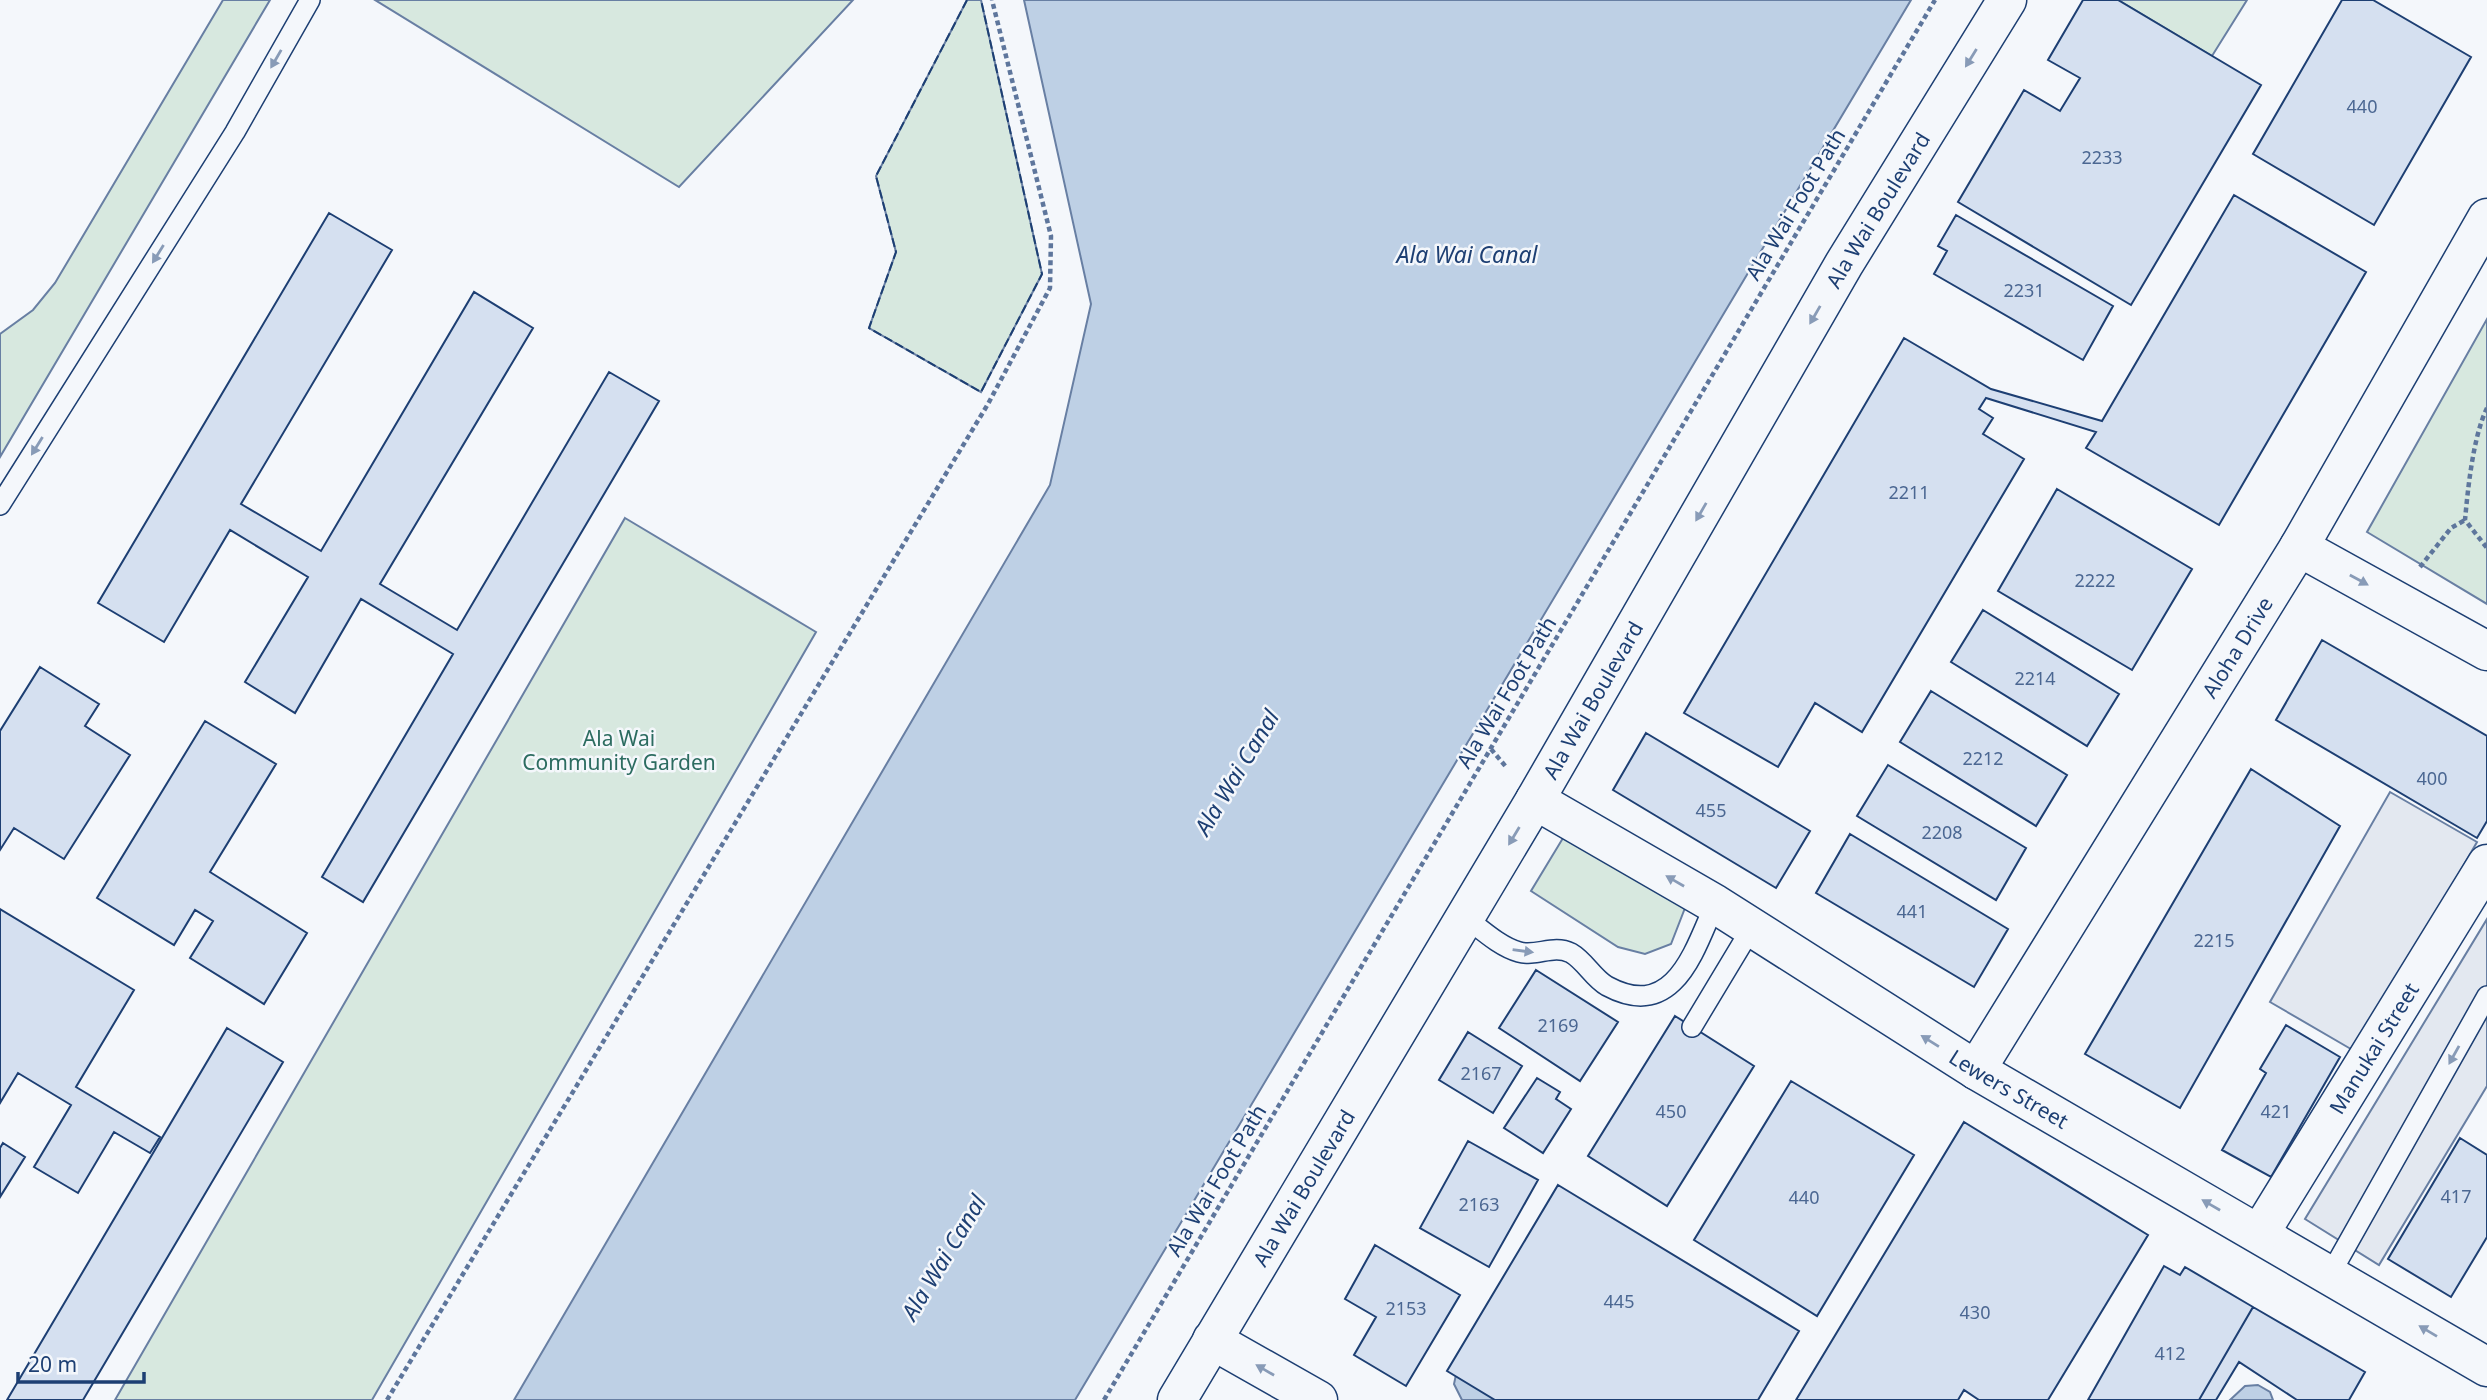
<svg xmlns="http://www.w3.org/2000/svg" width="2487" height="1400" font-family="'Noto Sans',sans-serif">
  <rect width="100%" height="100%" fill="#f4f7fb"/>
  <path fill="#d7e8df" stroke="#687fa3" stroke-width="2" d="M223 0H270L0 457V334L33 310 55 283Z
    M375 0H853L679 187Z
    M967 0H981L1042 274 981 392 869 328 896 252 876 176Z
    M2118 0H2247L2212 56Z
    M2487 319V604L2367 532Z
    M625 518 816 632 372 1400H115Z
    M1563 838 1685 908 1671 944 1645 954 1618 947 1531 891Z"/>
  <path fill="#e3e8f0" stroke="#687fa3" stroke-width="2" d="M2390 792 2477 842 2356 1052 2270 1002Z
    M2487 919V1086L2379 1265 2305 1219Z"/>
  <path fill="#bed0e5" stroke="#687fa3" stroke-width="2" d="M1024 0H1911L1075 1400H514L1050 485 1091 304Z
    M1458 1365 1515 1400H1462L1454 1384Z
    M2258 1385 2270 1392 2273 1400H2230L2245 1386Z"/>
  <path fill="#d5e0f0" stroke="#1d3f73" stroke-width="2" d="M2083 0H2118L2261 85 2131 305 1958 202 2024 90 2060 111 2080 78 2048 60Z
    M2342 0H2373L2471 57 2374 225 2253 154Z
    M2234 195 2366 272 2219 525 2086 448 2096 432 1986 398 1979 409 1993 418 1983 434 2024 459 1862 732 1815 703 1778 767 1684 713 1904 338 1991 389 2102 421Z
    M329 213 392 250 241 504 321 551 474 292 533 328 380 584 457 630 609 372 659 401 363 902 322 877 453 654 361 599 295 713 245 682 308 577 230 530 164 642 98 603Z
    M1956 215 2113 306 2083 360 1934 274 1947 251 1938 246Z
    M2057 489 2192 569 2132 670 1998 591Z
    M1983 610 2119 694 2087 746 1951 662Z
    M2322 640 2487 736V821L2477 838 2276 720Z
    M40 667 99 704 85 726 130 755 64 859 14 828 0 850V731Z
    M1931 691 2067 775 2036 826 1900 742Z
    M205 721 276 764 210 872 307 933 264 1004 190 958 213 921 195 910 174 945 97 898Z
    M1646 733 1810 831 1776 888 1613 790Z
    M1888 765 2026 848 1996 900 1857 816Z
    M2251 769 2340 826 2180 1108 2085 1054Z
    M1850 834 2008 929 1974 987 1816 893Z
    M0 909 134 990 76 1087 160 1137 150 1153 114 1132 78 1193 34 1167 71 1105 18 1073 0 1103Z
    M1536 970 1618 1022 1580 1081 1499 1028Z
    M1675 1016 1754 1066 1667 1206 1588 1156Z
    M2286 1025 2340 1057 2271 1177 2222 1150 2266 1073 2260 1069Z
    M227 1028 283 1062 83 1400H7Z
    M1468 1032 1522 1066 1493 1113 1439 1080Z
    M1537 1078 1560 1092 1556 1099 1571 1109 1543 1153 1504 1128Z
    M1791 1081 1914 1155 1817 1316 1694 1240Z
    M1964 1122 2148 1235 2048 1400H1979L1964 1390 1958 1400H1796Z
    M2460 1138 2487 1155V1237L2451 1297 2388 1259Z
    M1468 1141 1538 1180 1489 1267 1420 1228Z
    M3 1143 25 1157 0 1197V1148Z
    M1558 1185 1799 1331 1758 1400H1495L1447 1371Z
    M1375 1245 1460 1295 1406 1386 1354 1355 1376 1317 1345 1299Z
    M2164 1266 2180 1275 2185 1267 2253 1307 2199 1400H2088Z
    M2253 1307 2365 1372 2349 1400H2297L2239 1362 2216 1400H2199Z"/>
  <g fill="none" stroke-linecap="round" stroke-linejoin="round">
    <defs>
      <path id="lane" d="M0 505 235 132 310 0
        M1465 917C1481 929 1500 947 1519 952 1537 957 1553 944 1571 953 1585 961 1593 978 1607 986 1674 1022 1694 951 1715 904
        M1692 1027 1751 929
        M2331 1273 2487 996"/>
      <g id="street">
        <path d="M2299 547 2487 651"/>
        <path id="s1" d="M1535 800 1715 904 1976 1070 2487 1367"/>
        <path id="s2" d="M1976 1070 2299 547 2487 218"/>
        <path id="s3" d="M2260 1233 2487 864"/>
        <path d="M1212 1340 1318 1400"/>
      </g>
      <g id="secondary">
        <path id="s4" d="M1177 1400 1535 800 1844 264 2007 0"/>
      </g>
    </defs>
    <use href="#lane" stroke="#1d3f73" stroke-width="22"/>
    <use href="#street" stroke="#1d3f73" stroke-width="41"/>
    <use href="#secondary" stroke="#1d3f73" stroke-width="41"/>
    <path stroke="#5e769c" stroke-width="4.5" stroke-dasharray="5 3.5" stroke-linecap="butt" d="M2487 408C2473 437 2468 488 2465 520L2487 548
      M2420 567 2451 528 2465 520
      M1491 749 1507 768
      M387 1400 988 404 1050 288 1051 236 992 0
      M1104 1400 1935 0"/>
    <use href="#lane" stroke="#f4f7fb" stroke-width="19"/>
    <use href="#street" stroke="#f4f7fb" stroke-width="38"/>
    <use href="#secondary" stroke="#f4f7fb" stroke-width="38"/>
    <path stroke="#1d3f73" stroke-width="2" stroke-dasharray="9 3.5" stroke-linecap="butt" d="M967 0 876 176 896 252 869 328 981 392 1042 274 981 0"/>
  </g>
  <defs><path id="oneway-solid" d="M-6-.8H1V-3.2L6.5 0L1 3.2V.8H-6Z" transform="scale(1.75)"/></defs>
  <g fill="#889bb7">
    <use href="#oneway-solid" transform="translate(1971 58) rotate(122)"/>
    <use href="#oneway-solid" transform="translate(276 59) rotate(120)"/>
    <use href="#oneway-solid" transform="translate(158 254) rotate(122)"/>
    <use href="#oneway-solid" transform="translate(1815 315) rotate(120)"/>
    <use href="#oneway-solid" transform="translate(37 446) rotate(122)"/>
    <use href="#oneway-solid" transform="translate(1701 512) rotate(120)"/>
    <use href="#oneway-solid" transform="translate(2359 580) rotate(29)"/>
    <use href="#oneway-solid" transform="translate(1514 836) rotate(121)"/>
    <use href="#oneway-solid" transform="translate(1675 881) rotate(-150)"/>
    <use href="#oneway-solid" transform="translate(1523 951) rotate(8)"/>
    <use href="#oneway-solid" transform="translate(1930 1041) rotate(-148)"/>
    <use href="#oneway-solid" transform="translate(2454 1055) rotate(119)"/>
    <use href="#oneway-solid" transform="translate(2211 1205) rotate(-150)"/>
    <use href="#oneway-solid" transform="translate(2428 1331) rotate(-149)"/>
    <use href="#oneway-solid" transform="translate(1265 1370) rotate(-150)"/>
  </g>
  <g text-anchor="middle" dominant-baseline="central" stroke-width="5" stroke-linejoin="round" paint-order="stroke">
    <g font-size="18" fill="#4b6792">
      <text x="2362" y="106">440</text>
      <text x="2102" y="157">2233</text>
      <text x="2024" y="290">2231</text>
      <text x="1909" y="492">2211</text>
      <text x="2095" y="580">2222</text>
      <text x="2035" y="678">2214</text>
      <text x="1983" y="758">2212</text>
      <text x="2432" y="778">400</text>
      <text x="1711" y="810">455</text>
      <text x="1942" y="832">2208</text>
      <text x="1912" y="911">441</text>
      <text x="2214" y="940">2215</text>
      <text x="1558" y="1025">2169</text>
      <text x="1481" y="1073">2167</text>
      <text x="1671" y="1111">450</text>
      <text x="2276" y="1111">421</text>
      <text x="2456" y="1196">417</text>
      <text x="1804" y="1197">440</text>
      <text x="1479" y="1204">2163</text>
      <text x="1619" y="1301">445</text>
      <text x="1406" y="1308">2153</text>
      <text x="1975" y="1312">430</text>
      <text x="2170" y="1353">412</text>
    </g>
    <g font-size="21" fill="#1d3f73" stroke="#f4f7fb">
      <text transform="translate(1795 204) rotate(-59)">Ala Wai Foot Path</text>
      <text stroke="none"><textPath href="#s4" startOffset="1381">Ala Wai Boulevard</textPath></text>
      <text stroke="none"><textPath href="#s2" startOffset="497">Aloha Drive</textPath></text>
      <text transform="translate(1506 692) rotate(-59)">Ala Wai Foot Path</text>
      <text stroke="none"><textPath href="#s4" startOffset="814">Ala Wai Boulevard</textPath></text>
      <text stroke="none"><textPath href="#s3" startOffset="217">Manukai Street</textPath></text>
      <text stroke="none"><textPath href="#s1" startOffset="555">Lewers Street</textPath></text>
      <text transform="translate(1216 1180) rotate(-59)">Ala Wai Foot Path</text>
      <text stroke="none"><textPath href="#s4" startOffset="247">Ala Wai Boulevard</textPath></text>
    </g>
    <g font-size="21" fill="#2c6c60" stroke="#f4f7fb">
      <text x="619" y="738">Ala Wai<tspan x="619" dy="24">Community Garden</tspan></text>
    </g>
    <g font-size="23" font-style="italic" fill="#1d3f73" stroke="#f4f7fb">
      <text x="1467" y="254">Ala Wai Canal</text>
      <text transform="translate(1236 772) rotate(-59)">Ala Wai Canal</text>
      <text transform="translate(943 1257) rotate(-59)">Ala Wai Canal</text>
    </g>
  </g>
  <path d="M18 1372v10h126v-10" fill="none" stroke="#1d3f73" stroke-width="3.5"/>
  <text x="28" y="1372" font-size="21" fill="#1d3f73" stroke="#f4f7fb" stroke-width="5" paint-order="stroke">20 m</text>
</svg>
